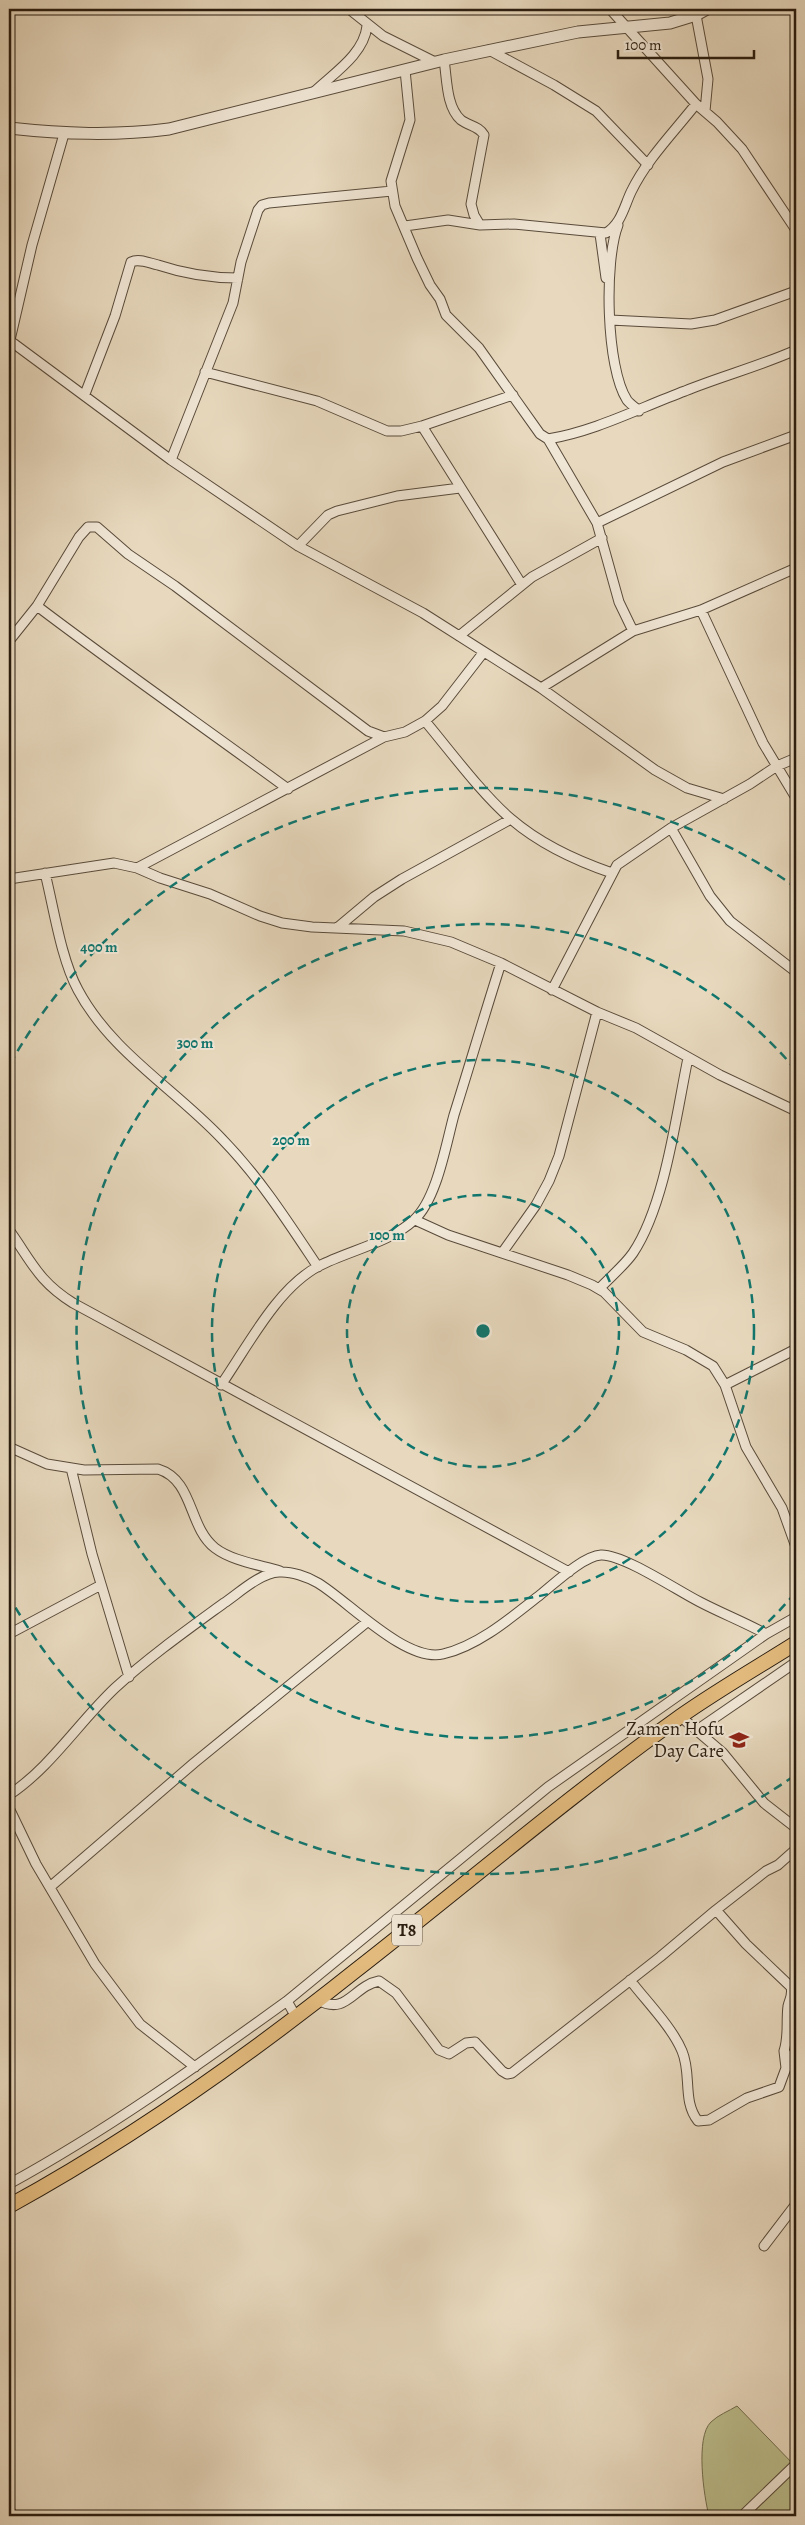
<svg xmlns="http://www.w3.org/2000/svg" width="805" height="2525" font-family="Alegreya,serif">
  <rect width="100%" height="100%" fill="#e8d9be"/>
  <filter id="stains"><feTurbulence type="fractalNoise" baseFrequency=".004" numOctaves="4"/><feColorMatrix values="0 0 0 0 .2 0 0 0 0 .09 0 0 0 0 .02 0 0 0 .5 -.17"/></filter>
  <radialGradient id="worn" r=".72"><stop offset=".6" stop-color="#630" stop-opacity="0"/><stop offset="1" stop-color="#630" stop-opacity=".3"/></radialGradient>
  <path fill="#bcbe8d" stroke="#726d4e" d="M737 2406 796 2467V2481L789 2516H709C704 2497 695 2437 711 2422 718 2415 729 2411 737 2406Z"/>
  <g fill="none" stroke-linecap="round" stroke-linejoin="round">
    <defs>
      <path id="minor" d="M349 9 383 36 435 62
        M610 9 696 104 717 122 742 149 796 230
        M696 15 708 79 705 111
        M489 50 554 85 596 111 648 165
        M444 60C447 78 446 107 461 120 469 126 479 126 484 135L471 204 474 215 480 225
        M405 70 410 120 391 181 395 206 417 258 430 285 440 299 446 315 479 348 540 434 548 439C596 431 639 408 685 391 722 376 760 366 796 350
        M315 91C334 73 364 54 367 26
        M618 225C604 261 606 368 627 400 630 404 636 408 639 411
        M405 226 448 220 480 225 514 224 606 233C621 224 624 207 631 192 647 159 674 132 696 104
        M600 234 606 278
        M610 320 691 324 715 320 796 291
        M9 340 171 460 298 546 423 613 541 688 655 770 687 788 724 799
        M10 340 32 245 64 134
        M205 372 317 401 387 431H401L422 426 513 395
        M85 394 115 316 131 262C139 258 149 263 158 265 185 274 210 278 238 278
        M422 426 522 585
        M548 439 597 523 619 602 633 631
        M171 460 233 303 241 262 258 210 262 205 269 203 392 191
        M597 523 723 462 796 435
        M298 546 328 515 337 511 397 496 460 488
        M37 606C120 669 205 728 288 789
        M701 610 763 743 796 798
        M459 636 532 577 602 538
        M9 641 37 606 79 537 88 527H97L128 554 175 586 368 731 384 737 405 732 425 721 442 706 483 653
        M541 688 633 631 701 610 796 568
        M425 721C451 752 481 793 511 819 540 844 577 861 612 873
        M671 828 710 896 730 921 796 972
        M137 868 384 737
        M45 873C54 909 61 959 78 990 111 1052 175 1089 222 1139 260 1178 288 1222 318 1267
        M9 879 114 863 137 868 160 878 210 894 260 916 282 923 312 927 404 931 451 942 501 963 597 1012 636 1028 720 1075 796 1111
        M337 928 374 897 402 879 511 819
        M552 990 617 865 671 828 750 784 777 766 796 758
        M415 1220 448 1235 568 1275 592 1285 604 1292 643 1332 686 1350 713 1366 725 1385 746 1447 782 1508 796 1547
        M9 1230C32 1262 38 1281 73 1303L569 1572
        M502 1253 536 1205 549 1181 559 1156 597 1012
        M599 1289C610 1277 624 1266 633 1253 665 1205 676 1116 688 1058
        M221 1385C248 1346 277 1288 319 1266 348 1251 391 1242 414 1220 437 1199 446 1144 454 1115 470 1064 485 1013 501 963
        M725 1385 796 1349
        M9 1447 47 1464 84 1470 158 1469C194 1480 188 1527 215 1548 232 1561 260 1565 280 1571
        M71 1468 92 1554 129 1677
        M9 1634 101 1585
        M681 1717 723 1753 764 1803 796 1828
        M697 1730 796 1662
        M9 1795C50 1768 79 1722 115 1688 149 1657 187 1630 224 1603 239 1593 260 1573 279 1572 291 1571 308 1577 318 1583 348 1601 406 1663 443 1654 478 1646 512 1617 540 1595 554 1584 583 1556 601 1555 623 1554 678 1591 700 1602 721 1613 744 1622 766 1634
        M9 1808 36 1864 95 1964 140 2024 195 2067
        M50 1887 194 1763 367 1622
        M716 1910 746 1944 791 1987C793 1995 790 1998 788 2006 786 2021 789 2036 784 2051L796 2066
        M630 1980C646 2001 672 2027 682 2051 692 2074 682 2101 698 2121L709 2120 747 2098 779 2087 786 2068 784 2051
        M318 2000C347 2016 353 1986 379 1981L396 1993 439 2050 449 2054 466 2043 475 2042 502 2071 507 2074 512 2073 660 1957 716 1910 766 1871 778 1865 796 1849
        M296 2017 287 2001 548 1787 766 1634 796 1617
        M9 2184C106 2131 197 2066 287 2001
        M764 2246 796 2204
        M9 2509 13 2516
        M742 2516 796 2464"/>
      <path id="tertiary" d="M9 128C64 134 114 136 169 129L444 60 578 32 670 23 696 15 707 9"/>
      <path id="primary" d="M9 2206C131 2139 246 2058 355 1971 464 1886 569 1796 681 1716 718 1690 758 1667 796 1643"/>
    </defs>
    <use href="#minor" stroke="#594b3b" stroke-width="11"/>
    <use href="#tertiary" stroke="#594b3b" stroke-width="13"/>
    <use href="#primary" stroke="#291c0f" stroke-width="16"/>
    <use href="#minor" stroke="#f0e6d5" stroke-width="9"/>
    <use href="#tertiary" stroke="#f0e6d5" stroke-width="11"/>
    <use href="#primary" stroke="#e4bc7f" stroke-width="14"/>
  </g>
  <g fill="none" stroke="#0f766e" stroke-width="2.5" stroke-dasharray="9 6">
    <circle cx="483" cy="1331" r="136"/>
    <circle cx="483" cy="1331" r="271"/>
    <path d="M795 1593A407 407 0 1 1 795 1069"/>
    <path d="M794 1776A543 543 0 0 1 10 1598M10 1064A543 543 0 0 1 794 886"/>
  </g>
  <defs>
    <symbol id="school-bare" viewBox="-9 -9 18 18"><path d="M0-5L7-2L0 1L-7-2ZM-4 1L0 2.5L4 1V4Q0 6-4 4Z" fill="#8f2418" stroke="#f0e6d5" stroke-width="2.5" paint-order="stroke"/></symbol>
  </defs>
  <g fill-rule="evenodd">
    <use href="#school-bare" x="725" y="1726" width="28" height="28"/>
  </g>
  <g text-anchor="middle" dominant-baseline="central" stroke-width="4" stroke-linejoin="round" paint-order="stroke">
    <rect fill="#f0e6d5" stroke="#65594a" stroke-width="1" x="392" y="1914.5" width="30" height="31" rx="4"/>
    <g font-size="18" font-weight="bold" fill="#291c0f">
      <text x="407" y="1930">T8</text>
    </g>
    <g font-size="19" fill="#291c0f" stroke="#f0e6d5" text-anchor="end">
      <text x="724" y="1729">Zamen Hofu<tspan x="724" dy="22">Day Care</tspan></text>
    </g>
  </g>
  <circle cx="483" cy="1331" r="8" fill="#0f766e" stroke="#f0e6d5" stroke-width="2.5"/>
  <g font-size="15" text-anchor="middle" font-weight="bold" fill="#0f766e" stroke="#f0e6d5" stroke-width="4" stroke-linejoin="round" paint-order="stroke">
    <text x="99" y="952">400 m</text>
    <text x="195" y="1048">300 m</text>
    <text x="291" y="1145">200 m</text>
    <text x="387" y="1240">100 m</text>
  </g>
  <rect width="805" height="2525" fill="none" stroke="#e8d9be" stroke-width="30"/>
  <rect x="10" y="10" width="785" height="2505" fill="none" stroke="#291c0f" stroke-width="2.5"/>
  <rect x="15" y="15" width="775" height="2495" fill="none" stroke="#291c0f"/>
  <path d="M618 50v8h136v-8" fill="none" stroke="#291c0f" stroke-width="2.5"/>
  <text x="625" y="50" font-size="15" fill="#291c0f" stroke="#f0e6d5" stroke-width="4" paint-order="stroke">100 m</text>
  <rect width="100%" height="100%" filter="url(#stains)"/>
  <rect width="100%" height="100%" fill="url(#worn)"/>
</svg>
